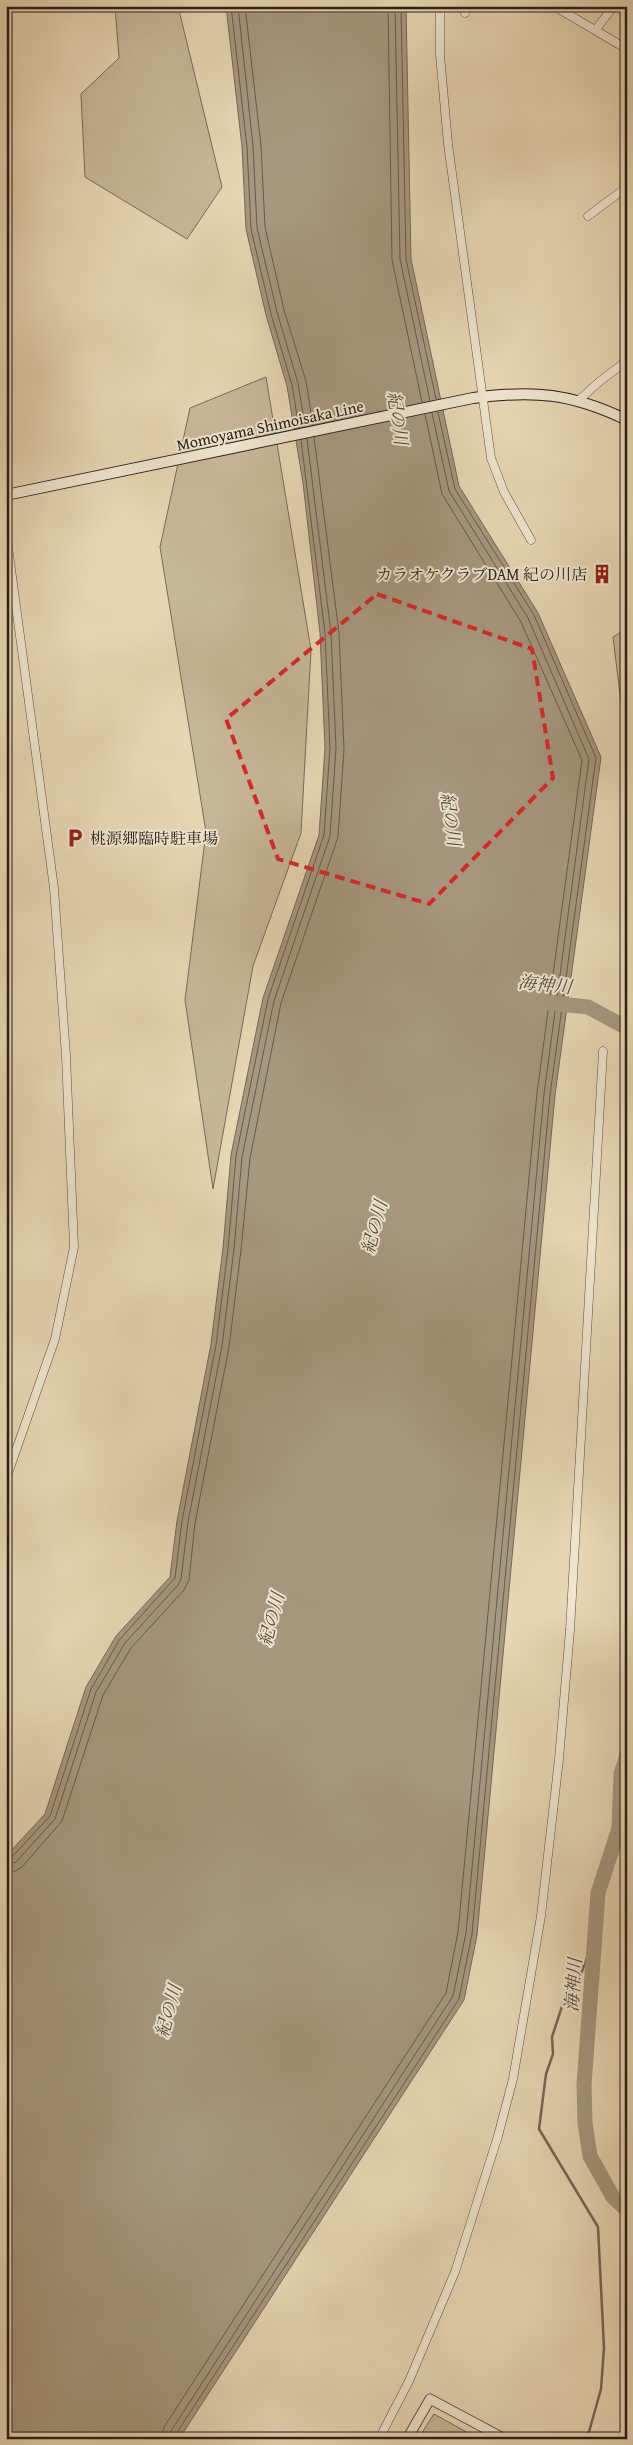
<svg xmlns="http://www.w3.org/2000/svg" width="633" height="2445" font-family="'Gentium Book Plus','Noto Serif JP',serif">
  <rect width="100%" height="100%" fill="#e7d6b4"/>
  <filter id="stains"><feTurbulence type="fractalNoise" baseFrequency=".004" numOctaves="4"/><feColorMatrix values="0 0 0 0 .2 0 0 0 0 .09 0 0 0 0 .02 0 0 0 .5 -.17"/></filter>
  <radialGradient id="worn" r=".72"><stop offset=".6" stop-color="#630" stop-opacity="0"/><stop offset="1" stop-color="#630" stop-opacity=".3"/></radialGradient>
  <path fill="#c7b799" stroke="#786a58" d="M115 6H178L222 187 187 239 85 177 81 94 119 58Z
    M266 377 311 650 301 833 253 966 213 1189 185 1000 206 832 160 547 190 408Z
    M627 629V752L613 637Z
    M434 2414 479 2439H418Z"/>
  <path fill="#a6977f" stroke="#746755" d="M226 6H406L411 259 459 486 538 613 601 757 555 1095 477 1935 464 2000 179 2439H6V1856L45 1814 86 1687 116 1636 170 1577 177 1521 211 1344 223 1248 231 1155 263 998 319 835 325 748 320 633 303 483 287 386 266 315 246 229 242 147Z"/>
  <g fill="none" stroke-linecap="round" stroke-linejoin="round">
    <path stroke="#675a4b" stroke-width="1" d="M231 6 247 147 251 229 271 314 292 385 299 428
      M238 6 253 146 257 228 277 312 298 383 305 426
      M245 6 261 146 265 227 284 310 306 381 313 425
      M388 6 392 260 422 402
      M395 6 400 259 430 401
      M401 6 406 259 436 399
      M6 1859 12 1857 50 1816 91 1689 120 1639 175 1578 182 1521 216 1345 228 1249 236 1156 268 999 324 835 330 748 325 633 301 440
      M6 1865 16 1862 55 1819 96 1692 125 1643 178 1585 181 1579 188 1522 222 1346 234 1249 242 1157 274 1001 330 836 336 748 331 633 307 439
      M6 1873 15 1871 22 1867 62 1821 103 1695 131 1648 184 1590 189 1580 195 1523 229 1347 241 1250 250 1158 281 1003 338 837 344 749 339 633 314 437
      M161 2439 164 2427 446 1993 458 1932 537 1093 582 760 521 622 442 494 425 414
      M169 2439 171 2431 453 1996 466 1933 544 1094 589 759 528 618 449 491 432 413
      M175 2439 176 2434 459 1999 472 1934 550 1095 596 758 534 615 455 489 438 412"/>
    <path stroke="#746755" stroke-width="2.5" d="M587 2439 601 2389 604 2348 598 2227 539 2129 546 2074 553 2054 552 2037 566 1994 579 1979 594 1939"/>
    <path stroke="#a6977f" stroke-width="15" d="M549 1003 588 1007 627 1028
      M627 1755 621 1774 619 1828 598 1893 584 2085 585 2123 590 2156 613 2197 627 2210"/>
    <defs>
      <path id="minor" d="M440 6V55L448 144 491 458 504 492 531 540
        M464 6 465 13
        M554 6 627 49
        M596 29 614 6
        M588 216 627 187
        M579 400 600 381 627 361
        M6 532 54 888 66 1056 74 1247 55 1339 6 1479
        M379 2439 409 2381 455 2272 498 2136 513 2079 541 1916 559 1759 570 1630 603 1051"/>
      <path id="tertiary" d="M407 2439 430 2399 505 2439"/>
      <path id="secondary" d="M6 495 473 398C534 390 571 393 627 420"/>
    </defs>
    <use href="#minor" stroke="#584c3e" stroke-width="9"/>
    <use href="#tertiary" stroke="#584c3e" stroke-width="11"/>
    <use href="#secondary" stroke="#281e17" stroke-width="12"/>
    <use href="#minor" stroke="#efe4ce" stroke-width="8"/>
    <use href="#tertiary" stroke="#efe4ce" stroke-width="9"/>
    <use href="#secondary" stroke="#efe4ce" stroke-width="10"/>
  </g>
  <path fill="none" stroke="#d62828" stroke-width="4" stroke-dasharray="10 6" stroke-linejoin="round" d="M377 594 532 649 553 778 429 904 278 859 226 719Z"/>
  <defs>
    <symbol id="building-bare" viewBox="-9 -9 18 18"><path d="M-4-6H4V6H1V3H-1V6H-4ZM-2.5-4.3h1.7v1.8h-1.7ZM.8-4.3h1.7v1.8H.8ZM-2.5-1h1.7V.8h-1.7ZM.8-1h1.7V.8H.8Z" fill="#8f2418" stroke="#efe4ce" stroke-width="2.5" paint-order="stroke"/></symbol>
    <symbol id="parking-bare" viewBox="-9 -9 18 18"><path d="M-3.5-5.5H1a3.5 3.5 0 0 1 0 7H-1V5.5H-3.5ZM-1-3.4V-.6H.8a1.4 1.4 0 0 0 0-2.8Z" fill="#8f2418" stroke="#efe4ce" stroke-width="2.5" paint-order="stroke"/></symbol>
  </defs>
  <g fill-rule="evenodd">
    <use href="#building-bare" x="588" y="560" width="28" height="28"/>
    <use href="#parking-bare" x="61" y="824" width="28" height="28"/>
  </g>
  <g text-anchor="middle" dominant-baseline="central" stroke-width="4" stroke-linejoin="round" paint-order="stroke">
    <g font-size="16" fill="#281e17" stroke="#efe4ce">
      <text transform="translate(270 425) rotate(-12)">Momoyama Shimoisaka Line</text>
    </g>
    <g font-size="16" fill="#281e17" stroke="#efe4ce" text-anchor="end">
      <text x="587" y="574">カラオケクラブDAM 紀の川店</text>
      <text x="90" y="838" text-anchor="start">桃源郷臨時駐車場</text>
    </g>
    <g font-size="18" font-style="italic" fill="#54483b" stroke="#efe4ce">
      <text transform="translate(398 418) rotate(82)">紀の川</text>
      <text transform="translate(451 819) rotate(82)">紀の川</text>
      <text transform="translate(545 984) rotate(6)">海神川</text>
      <text transform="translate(374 1227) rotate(-75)">紀の川</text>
      <text transform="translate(271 1619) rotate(-75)">紀の川</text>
      <text transform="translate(573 1985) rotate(-86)">海神川</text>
      <text transform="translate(168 2011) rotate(-75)">紀の川</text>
    </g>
  </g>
  <rect width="633" height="2445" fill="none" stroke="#e7d6b4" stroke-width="25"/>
  <rect x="8" y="8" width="618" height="2430" fill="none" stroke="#281e17" stroke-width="2.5"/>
  <rect x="12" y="12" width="608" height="2420" fill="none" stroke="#281e17"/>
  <rect width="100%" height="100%" filter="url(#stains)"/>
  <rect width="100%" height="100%" fill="url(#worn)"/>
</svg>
